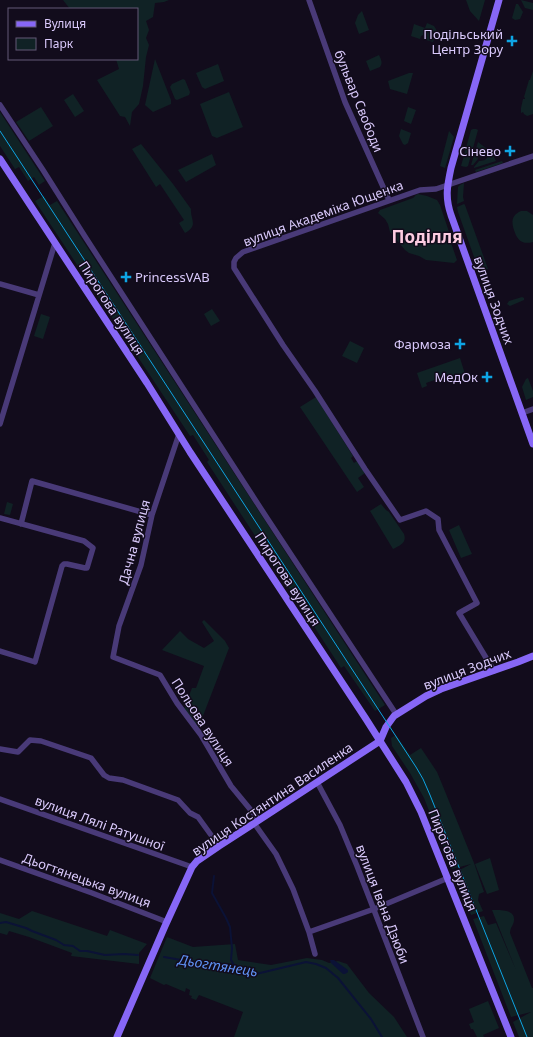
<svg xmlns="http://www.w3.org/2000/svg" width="533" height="1037" font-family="'Noto Sans',sans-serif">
  <rect width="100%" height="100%" fill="#120c1c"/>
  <path fill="#102225" d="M63 0H169L164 2 155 3 153 17 146 21 149 30 146 38 149 45 146 57 143 86 139 104 132 112 130 126 125 117 120 116 97 80 119 69 116 59H137V9H70Z
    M466 0H485L479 21 470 11Z
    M521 0 533 3V10L525 8Z
    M516 4H518L523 12 520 19 515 20 512 18Z
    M362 11 369 30 359 34 355 23 358 15Z
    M427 23 434 26 437 31 433 42 426 40 423 35 421 36 420 39 411 36 414 24 425 28Z
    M379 55C381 59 383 63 380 67L370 71 366 61Z
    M155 59 171 100V104L153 112 145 105Z
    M218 64 224 81 205 89 202 87 196 73Z
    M533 71V114L527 116 524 114 523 112 521 113V108L523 99H525V98L524 97 529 80H530Z
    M409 73H413L407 94 390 89 388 81Z
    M183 79 185 80 190 92 189 95 177 100 175 99 170 87 172 84Z
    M229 92 243 127 217 138 212 136 200 104Z
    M73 94 84 111 75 117 64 100Z
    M41 107 53 126 29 141 16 122Z
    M408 107 416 110 411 124 404 121Z
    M0 112 45 181 39 185 34 177 28 181 19 167 15 169 0 146Z
    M401 129 411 133 408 143 405 145 403 144 399 136Z
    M473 129H476L478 130 468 166 466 167 461 166 471 130Z
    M449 131 454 137 445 168 440 166Z
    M478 142 487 149 485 151C479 149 477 153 478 159L473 165H471Z
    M141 144 173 184 191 209C190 220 199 225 185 233L179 223 184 220 160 184 156 187 132 149Z
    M489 150 493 155 496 161 474 168V167L479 161C486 161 489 158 487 152Z
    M212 154 216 165 186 182 178 170Z
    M502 161 503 163 476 172 475 170Z
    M464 183 463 197 464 201 457 204 458 187 460 185Z
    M418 194 427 196 437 200 440 205 449 232V237L457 260 454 263 426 260 419 256 409 253 405 250 390 232 388 224 385 219 378 213 380 210 413 198 416 195Z
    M44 196 50 205 57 201 385 705 375 711 344 666 341 668 207 462 209 460 193 435 190 436 35 201Z
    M464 204 465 205 488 269 480 270 478 268 458 212 457 207Z
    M521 211H527L533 215V242C522 245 517 240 514 230 511 221 512 215 521 211Z
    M522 297 524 298V300L510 306 507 304 509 301Z
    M212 309 220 321 211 326 204 314Z
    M41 314 50 317 43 339 34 336Z
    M350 341 364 348 357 363 342 356Z
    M460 358 465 374 444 381 443 377 426 383 427 386 422 388 417 373Z
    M528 378 533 391V397L526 400 522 387 526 379Z
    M316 397 353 456 351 458 354 463 357 461 365 473 358 478 364 487 357 492 300 407Z
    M7 502 13 504 10 515 4 514Z
    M381 504 386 510 389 512 404 534C407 543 400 545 393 549L370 511Z
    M459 525 472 554 461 558 449 530Z
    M204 620 225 641 229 648 198 729 184 709 192 688H196L204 666 162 650 180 631 188 639 204 648 214 641 202 622Z
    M396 735 410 755 421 748 437 772 442 784 474 863 484 892 479 894 478 900 483 911 471 915 454 873 471 864 452 869 424 798 410 773 392 746 391 738Z
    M490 858 499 890 487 894 475 864Z
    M492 910C499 910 515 909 514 920 514 925 510 927 510 933L532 988H533V1037H519L513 1022 531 1012 511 1017 473 919 484 916 488 925 496 923 516 970Z
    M32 911 107 936 110 930 147 944 139 953V964L71 956 72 953 29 937 9 931 7 935 0 933V913L19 919Z
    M167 937 193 947 235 944 238 960 271 965 307 958 322 960 329 963 338 961 347 964 369 993 394 1017 407 1037H234L243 1012 199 995 196 1000 191 998 192 996 189 995 190 990 186 988 185 992 166 984 164 985 150 978Z
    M488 1001 499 1028 483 1035 484 1037H477L473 1029H471L469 1024 474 1022 469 1009Z"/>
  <path fill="#0b1236" d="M330 960H334L348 970V972L345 974H343L331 963Z"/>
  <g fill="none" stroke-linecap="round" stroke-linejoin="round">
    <path stroke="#0b1236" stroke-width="2" d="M214 876 212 893 226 918 230 927 232 948 231 960 234 965
      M0 923 6 922 26 928 32 931 56 940 64 945 73 946 80 951H87L105 955 124 954 138 955
      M164 957 187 961 235 965C241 970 248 973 256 974L306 962 316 964 326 968 338 978 371 1019 382 1037"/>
    <path stroke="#493a78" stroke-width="5.5" d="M309 0 345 102 389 200
      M0 105 43 170 84 235 265 515 396 714
      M0 284 39 295
      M522 413 533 409
      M0 424 55 243
      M179 434 152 515 141 565 119 626 113 657 160 675 177 703 201 735 231 786 259 820
      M0 518 84 541 93 548 87 568H85L67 564H64L62 566 35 662 0 651
      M21 524 32 481 152 515
      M494 671 459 613 477 603 439 530 438 519 426 511 400 520 365 469 315 391 283 345 234 268V262L236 258 243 252 420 190 436 189 533 156
      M0 749 18 752 30 740 41 741 91 758 104 775 109 778 123 780 178 800 190 813 198 817 219 846
      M317 782 340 825 357 866 423 1037
      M0 799 192 867
      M254 823 276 854 293 889 309 932 315 954
      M0 860 92 893 167 922
      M309 932 374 909 448 878"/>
    <path stroke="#8767f6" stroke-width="7" d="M499 0 451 168C447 187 445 197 451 215L533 444
      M0 159 147 383 190 452 366 719 406 782 421 812 511 1037
      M380 741 386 727 394 716 426 696 441 689 518 662 533 656
      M117 1037 165 926 192 867 197 861 219 846 250 826 380 741"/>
    <path stroke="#0ea5e4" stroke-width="1" d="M0 131 416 767 423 779 430 795 527 1037"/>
  </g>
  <g fill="#0ea5e4" stroke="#120c1c" stroke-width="1.5">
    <path d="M510 35h4v4h4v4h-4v4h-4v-4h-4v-4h4z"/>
    <path d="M508 145h4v4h4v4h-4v4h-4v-4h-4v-4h4z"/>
    <path d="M124 271h4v4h4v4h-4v4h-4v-4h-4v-4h4z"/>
    <path d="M458 338h4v4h4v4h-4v4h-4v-4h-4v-4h4z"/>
    <path d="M485 371h4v4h4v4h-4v4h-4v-4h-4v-4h4z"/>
  </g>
  <g text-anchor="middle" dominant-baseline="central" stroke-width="3" stroke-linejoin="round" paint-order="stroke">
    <g font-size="13" fill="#dacafc" stroke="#120c1c" text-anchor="end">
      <text x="503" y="34">Подільський<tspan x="503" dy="15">Центр Зору</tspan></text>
      <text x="501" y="151">Сінево</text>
      <text x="135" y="277" text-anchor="start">PrincessVAB</text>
      <text x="451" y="344">Фармоза</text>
      <text x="478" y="377">МедОк</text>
    </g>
    <g font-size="13" fill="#dacafc" stroke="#120c1c">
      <text transform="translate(359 101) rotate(68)">бульвар Свободи</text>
      <text transform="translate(323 213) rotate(-20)">вулиця Академіка Ющенка</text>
      <text transform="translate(494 300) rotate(70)">вулиця Зодчих</text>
      <text transform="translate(112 308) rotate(57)">Пирогова вулиця</text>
      <text transform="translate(134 542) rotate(-75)">Дачна вулиця</text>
      <text transform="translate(288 579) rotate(57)">Пирогова вулиця</text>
      <text transform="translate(467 669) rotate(-21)">вулиця Зодчих</text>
      <text transform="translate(203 722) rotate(57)">Польова вулиця</text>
      <text transform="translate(272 799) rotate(-34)">вулиця Костянтина Василенка</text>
      <text transform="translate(100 823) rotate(20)">вулиця Лялі Ратушної</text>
      <text transform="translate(453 860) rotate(68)">Пирогова вулиця</text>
      <text transform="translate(87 880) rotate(20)">Дьогтянецька вулиця</text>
      <text transform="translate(383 904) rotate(69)">вулиця Івана Дзюби</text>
    </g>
    <g font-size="14" font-style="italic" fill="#5f92f5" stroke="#120c1c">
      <text transform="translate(218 965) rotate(9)">Дьогтянець</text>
    </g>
    <g font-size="17" font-weight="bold" fill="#fccce1" stroke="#120c1c">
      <text x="427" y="236">Поділля</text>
    </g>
  </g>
  <rect x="8" y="8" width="130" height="52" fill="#120c1c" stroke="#625876"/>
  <rect x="16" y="21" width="20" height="6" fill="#8767f6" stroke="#625876"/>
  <text x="44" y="28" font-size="12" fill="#dacafc">Вулиця</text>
  <rect x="16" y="38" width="20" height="12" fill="#102225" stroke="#625876"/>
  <text x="44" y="48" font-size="12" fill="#dacafc">Парк</text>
</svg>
